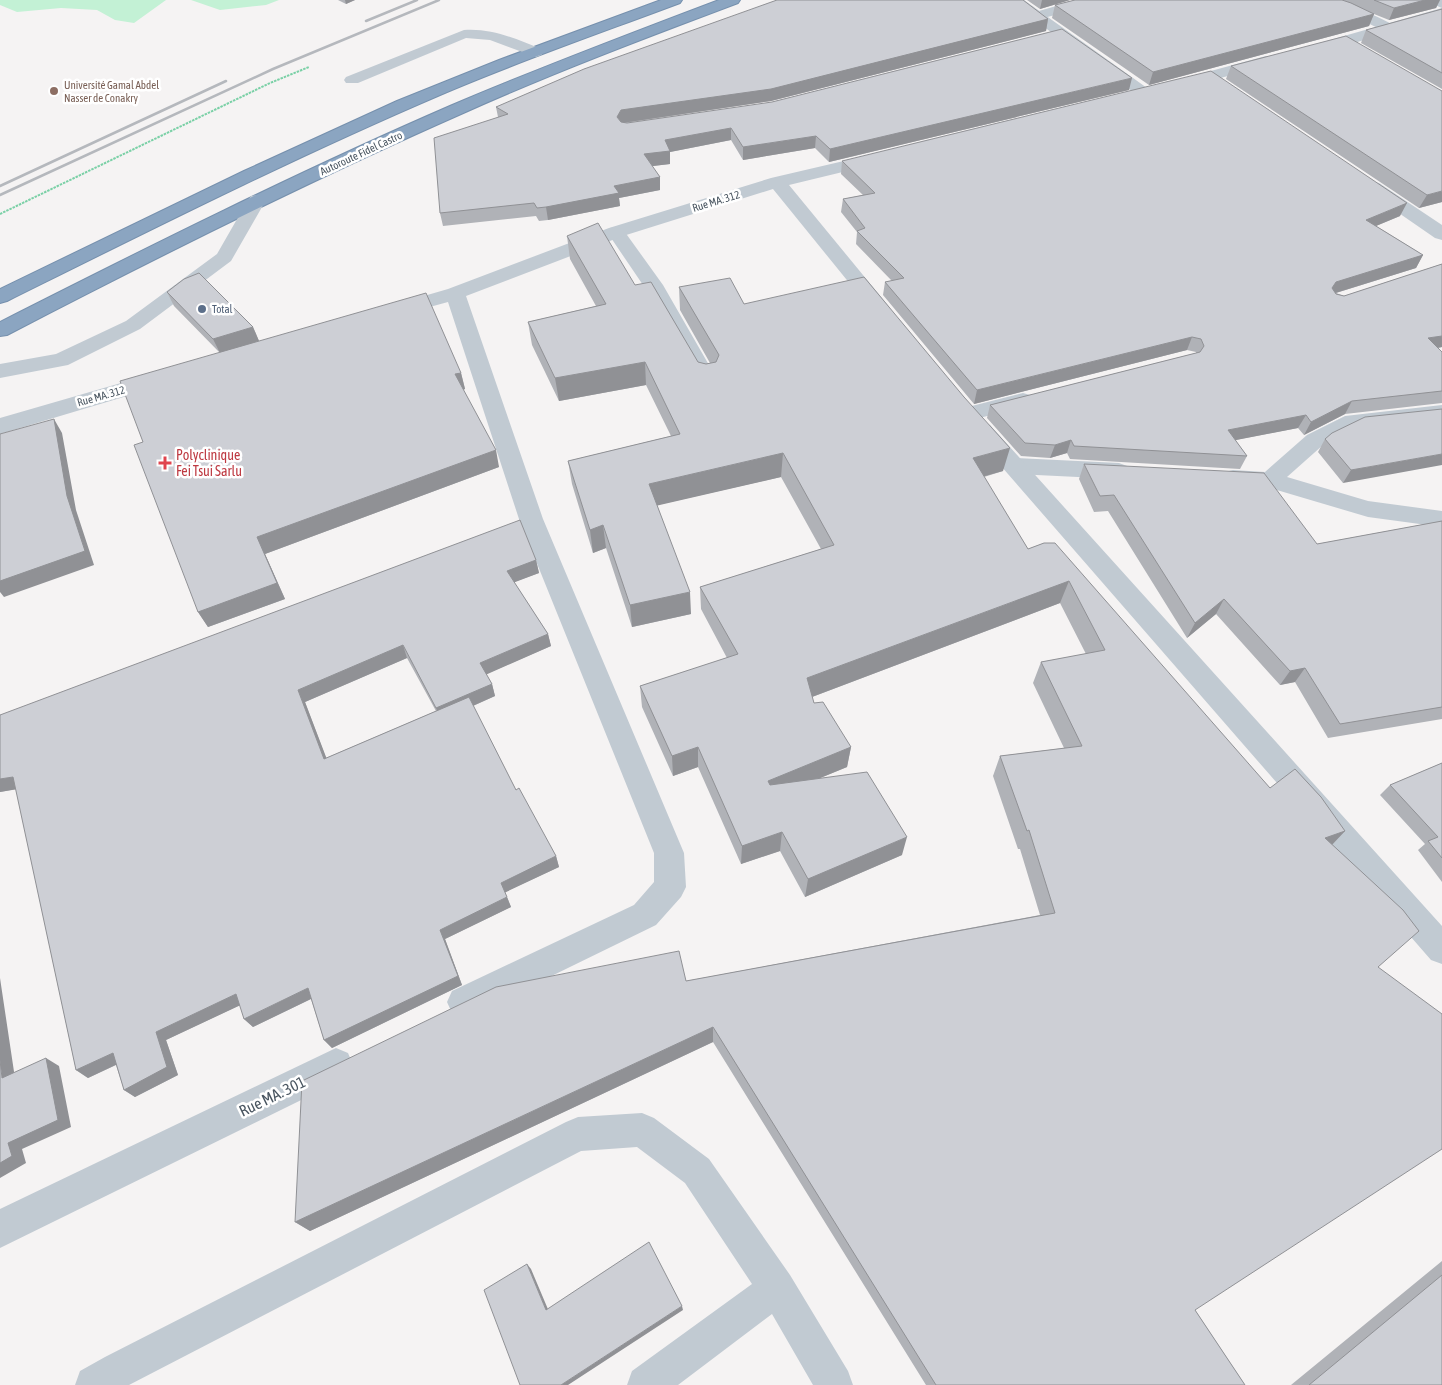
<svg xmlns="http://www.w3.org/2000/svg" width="1442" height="1385" font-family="'Asap Condensed',sans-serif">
  <rect width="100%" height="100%" fill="#f5f3f3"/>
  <path fill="#c3f1d5" d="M0 0H166L134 23 115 20 97 10 61 8 17 12 0 5Z
    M191 0H279L266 5 220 10Z"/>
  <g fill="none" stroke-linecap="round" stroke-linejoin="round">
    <defs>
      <path id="highway" d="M661 0H682L680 3C600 33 519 61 440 95 293 158 150 230 7 301L0 303V289L244 171 397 101 499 60Z
        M719 0H740L738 3C645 38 552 73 461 114 307 182 157 257 7 335L0 336V322C148 247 298 172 450 106 539 68 629 34 719 0Z"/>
    </defs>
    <use href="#highway" stroke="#7690ad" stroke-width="2"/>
    <path stroke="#7ad0a6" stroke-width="2" stroke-dasharray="2.5 1" stroke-linecap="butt" d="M0 214 270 83 309 67"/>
    <path fill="#c1cad2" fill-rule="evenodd" d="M1077 0H1099L1097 3 1037 20 1032 19 1030 16 1032 13Z
      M1310 0C1345 0 1363 10 1394 25L1396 28 1394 31H1384L1347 13 1312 3Z
      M1428 0H1442V8L1430 3Z
      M464 30C492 28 516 39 541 49L544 52 541 55 536 57 490 40 466 38 358 83H346L344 80 346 77Z
      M257 195 263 196 266 200 231 261 140 329 68 365 0 378V364L56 354 126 321 217 254 248 200 251 196Z
      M616 227 622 228 663 285 717 379 714 384 707 386 700 384 697 379 643 285 607 232 610 228Z
      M1023 393 1030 395 1034 400 1030 405 968 421 960 419 957 414 960 409Z
      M1442 405V419L1357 428 1323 445 1287 477 1368 501 1442 511V527L1368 517 1270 488 1233 486 1225 484 1222 478 1225 472 1233 470 1265 472 1307 435 1345 416Z
      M1015 458 1119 463 1127 466 1130 471 1127 476 1119 479 1015 474 1007 471 1004 466 1007 461Z
      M642 1113 654 1118 709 1159 790 1275 848 1371 853 1385H813L772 1314 678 1385H627L632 1371 752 1284 685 1183 637 1147 581 1151 129 1385H75L80 1371 105 1357 566 1122 578 1117Z"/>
    <path fill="#c1cad2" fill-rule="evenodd" d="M1007 0H1024L1154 93 1152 97H1140Z
      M1442 8V18L1315 54 1309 52 1307 49 1309 46Z
      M1266 56 1272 58 1274 61 1272 64 1180 89 1174 87 1172 84 1174 81Z
      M878 153 884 154 887 158 884 162 789 185 886 303 889 307 886 311 879 313 872 311 773 189 623 236 466 296 543 519 684 853 686 887 681 897 656 925 476 1013 464 1018 452 1013 447 1002 452 991 634 905 654 882V853L519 519 448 302 393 317 386 315 383 311 386 307 448 289 609 228 771 178Z
      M1373 182 1379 183 1442 225V240L1435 238 1367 191 1364 187 1367 183Z
      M159 372 167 374 170 379 167 384 0 434V418Z
      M982 422 990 425 1442 926V964L1431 960 974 435 971 430 974 425Z
      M336 1048 348 1053 353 1065 348 1077 0 1248V1209Z"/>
    <use href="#highway" fill="#8ba5c1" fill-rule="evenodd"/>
    <path stroke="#b5b8bd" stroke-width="2.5" d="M366 21 417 0
      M0 186 226 81
      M0 195 273 69 439 0"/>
  </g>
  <path fill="#b0b2b7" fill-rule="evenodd" d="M338 0H355L346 4Z
    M1027 0H1070L1040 9Z
    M1075 0H1440L1436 8 1389 20 1374 14 1369 26 1149 85 1052 18 1055 5Z
    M1442 9V89L1361 43 1366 30Z
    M1048 19 1046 31 771 101 625 123 1129 90 829 162 815 148 743 160 731 140 670 152V164L652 166 660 177V190L619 198 620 206 548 220 539 221 536 216 443 226 440 213 498 117 496 107Z
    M1231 66 1442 202 1419 208 1226 79Z
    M842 161 1400 216 1376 226 1423 255 1416 268 1336 293 1344 296 1442 264V347L1438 348 1442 352V403L1345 414 1304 435 1298 428 1235 440 1247 456 1240 469 1070 459 1067 453 1050 458 1021 456 987 418 990 405 1196 353V352L1187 350 974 404 883 295 885 282 892 281 856 244 857 232 841 212 843 199 863 195 841 174Z
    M567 236 635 285 698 362 706 364 710 363 680 310 679 287 744 304 1003 471 984 477 1028 549 1044 543 1270 788 1345 831 1332 845 1378 967 1195 1310 1245 1385H926L713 1042 310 1231 295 1222 686 981 1040 915 1020 849H1018L993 776 1000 756 1064 748 1033 683 1041 662 1086 654 1060 603 812 697 814 703 851 747 847 767 820 778 902 855 805 897 780 851 741 864 698 767 673 776 642 707 640 686 727 658 701 609 700 587 821 549 781 477 657 505 691 614 632 627 606 548 593 553 572 484 568 461 671 436 646 385 559 401 532 345 528 322 596 306 570 259Z
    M167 292 253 327 259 341 461 373 465 389 463 390 499 467 265 554 285 599 208 627 198 612 143 442 220 353 174 306Z
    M1442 409 1343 483 1318 452 1325 439Z
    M1084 464 1317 544 1442 521V719L1328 738 1295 682 1280 685 1216 614 1187 638 1108 511 1094 512 1079 479Z
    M536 560 539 573 514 582 548 634 551 646 486 674 492 684 495 696 473 706 516 790 556 856 559 867 505 892 511 907 445 939 462 985 332 1048 324 1040 311 999 253 1027 244 1019 240 1005 166 1040 178 1075 135 1097 124 1090 116 1065 88 1078 76 1070 16 789 0 792V715ZM407 658 436 711 326 758 305 702Z
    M1442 763V882L1418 850 1425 844 1380 795 1390 785Z
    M1442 1261V1385H1291Z"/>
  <path fill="#909195" d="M345 0H355L346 4Z
    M1042 0H1070L1040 9Z
    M1425 0H1440L1436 8 1389 20 1394 8Z
    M1374 14 1369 26 1149 85 1153 72Z
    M1048 19 1046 31 771 101 622 123 617 117 621 110Z
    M1132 78 1129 90 829 162 830 149Z
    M731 128V140L670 152V164L645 167 644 154 665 140Z
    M816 136 815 148 743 160V147Z
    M660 177V190L619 198 620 206 548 220 546 207 614 186Z
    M1442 191V202L1419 208 1427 195Z
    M1407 203 1400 216 1359 233 1366 220Z
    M1423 255 1416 268 1329 295 1332 288 1336 282Z
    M253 327 259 341 220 353 213 339Z
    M1442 336V347L1420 351 1428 338Z
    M1192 337 1187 350 974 404 977 390Z
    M645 362 646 385 559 401 555 378Z
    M461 373 465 389 458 391 455 374Z
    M1352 401 1345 414 1304 435 1311 422Z
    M1306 415 1298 428 1221 443 1228 430Z
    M54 419 62 433 76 510 94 565 4 597 0 592V581Z
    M1071 440 1067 453 1050 458 1055 445Z
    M1010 448 1003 471 967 481 973 458Z
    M496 450 499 467 265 554 285 599 208 627 198 612 257 537Z
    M783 453 781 477 651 507 649 484Z
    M1442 454V465L1343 483 1351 470Z
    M603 525 606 548 593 553 590 530Z
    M536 560 539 573 510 584 507 571Z
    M1069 581 1060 603 804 700 807 678Z
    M690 592 691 614 632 627 630 605Z
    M1224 599 1216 614 1187 638 1195 623Z
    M548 634 551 646 483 676 480 663Z
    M403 645 407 658 305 702 331 770 324 759 298 690Z
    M1305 668 1295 682 1280 685 1290 671Z
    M492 684 495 696 441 720 436 708Z
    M698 747V767L673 776 672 756Z
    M851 747 847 767 767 800 768 781Z
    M13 777 24 788 0 792V779Z
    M1345 831 1327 850 1325 838Z
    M782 832 780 851 741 864 742 846Z
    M907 837 902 855 805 897 808 879Z
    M556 856 559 867 504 893 501 883Z
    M507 897 511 907 445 939 462 985 332 1048 324 1040 440 930Z
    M0 978 16 1085 2 1078 0 1060Z
    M308 988 315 997 253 1027 244 1019Z
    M236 994 245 1003 166 1040 178 1075 135 1097 124 1090 156 1032Z
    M713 1027V1042L310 1231 295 1222Z
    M113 1053 124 1061 88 1078 76 1070Z
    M46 1058 59 1066 71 1127 22 1149 26 1163 0 1178V1163L8 1143Z
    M527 1264 531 1269 550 1314 546 1310Z
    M682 1306 683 1310 568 1385H561Z"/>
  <path fill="#cdcfd5" stroke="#909195" d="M777 0H1023L1048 19 771 89 621 110 617 117 621 122 627 123 772 102 1062 29 1132 78 830 149 816 136 743 147 731 128 665 140 670 151 644 154 660 177 614 186 619 193 546 207 537 208 534 203 440 213 434 138 508 114 496 107 584 69Z
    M1075 0H1342L1351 3 1374 14 1153 72 1055 5Z
    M1374 0H1425L1394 8Z
    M1442 9V73L1366 30Z
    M1346 36 1442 91V191L1427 195 1231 66Z
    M1211 71 1407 203 1366 220 1423 255 1336 282 1332 288 1336 294 1344 296 1442 264V336L1428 338 1442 352V391L1352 401 1311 422 1306 415 1228 430 1247 456 1074 446 1071 440 1055 445 1025 443 990 405 1200 352 1204 346 1201 339 1192 337 977 390 885 282 904 278 857 231 865 228 843 199 875 193 842 161Z
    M598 223 635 285 651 282 698 362 706 364 716 362 719 355 679 287 730 278 744 304 864 277 964 397 1010 448 973 458 1028 549 1044 543H1055L1270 788 1295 769 1321 797 1345 831 1325 838 1403 910 1419 931 1378 967 1442 1014V1149L1195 1310 1245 1385H936L713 1027 295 1222 302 1081 496 987 679 951 686 981 1055 913 1029 830 1027 831 1000 756 1082 746 1041 662 1105 650 1069 581 807 678 814 703 823 702 851 747 768 781 770 785 867 772 907 837 808 879 782 832 742 846 698 747 672 756 640 686 738 654 700 587 834 545 783 453 649 484 690 592 630 605 603 525 590 530 568 461 680 434 645 362 555 378 528 322 606 304 567 236Z
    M199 273 253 327 213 339 167 292 184 279Z
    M426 293 461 373 455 374 496 450 257 537 277 583 198 612 134 445 143 442 120 381Z
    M1442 409V454L1351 470 1325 439 1332 433 1365 417Z
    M54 419 67 496 85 551 0 581V434Z
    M1084 464 1264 473 1317 544 1442 521V707L1340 724 1305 668 1290 671 1224 599 1195 623 1114 495 1100 496Z
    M520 520 536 560 507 571 548 634 480 663 492 684 436 708 403 645 298 690 324 759 469 697 516 790 519 788 556 856 501 883 507 897 440 930 458 976 324 1040 308 988 244 1019 236 994 156 1032 167 1067 124 1090 113 1053 76 1070 13 777 0 779V715Z
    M1442 763V858L1428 841 1438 837 1390 785Z
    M46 1058 58 1120 8 1143 12 1156 0 1163V1060L2 1078Z
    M649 1242 682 1306 561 1385H520L484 1290 527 1264 546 1310Z
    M1442 1275V1385H1309Z"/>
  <circle fill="#8d6e63" stroke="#fff" stroke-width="2" cx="54" cy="91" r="5"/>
  <circle fill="#5c6f8a" stroke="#fff" stroke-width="2" cx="202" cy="309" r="5"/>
  <path fill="#e0444e" stroke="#fff" stroke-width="2" d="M162.5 455.5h5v5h5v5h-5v5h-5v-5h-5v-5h5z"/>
  <g text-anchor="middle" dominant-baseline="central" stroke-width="5" stroke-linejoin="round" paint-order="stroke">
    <g font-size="11" fill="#785e54" stroke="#fff" text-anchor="start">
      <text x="64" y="85">Université Gamal Abdel<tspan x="64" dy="13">Nasser de Conakry</tspan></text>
    </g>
    <g font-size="11" fill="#4a5661" stroke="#fff">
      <text transform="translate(361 153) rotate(-25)">Autoroute Fidel Castro</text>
      <text transform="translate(716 201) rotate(-17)">Rue MA. 312</text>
      <text transform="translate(101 396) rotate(-16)">Rue MA. 312</text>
    </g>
    <g font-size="11" fill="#4e5e75" stroke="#fff" text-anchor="start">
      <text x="212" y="309">Total</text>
    </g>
    <g font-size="14" fill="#be3a42" stroke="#fff" text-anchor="start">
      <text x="176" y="455">Polyclinique<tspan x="176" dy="16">Fei Tsui Sarlu</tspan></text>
    </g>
    <g font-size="16" fill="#4a5661" stroke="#fff">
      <text transform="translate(272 1096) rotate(-26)">Rue MA. 301</text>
    </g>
  </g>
</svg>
